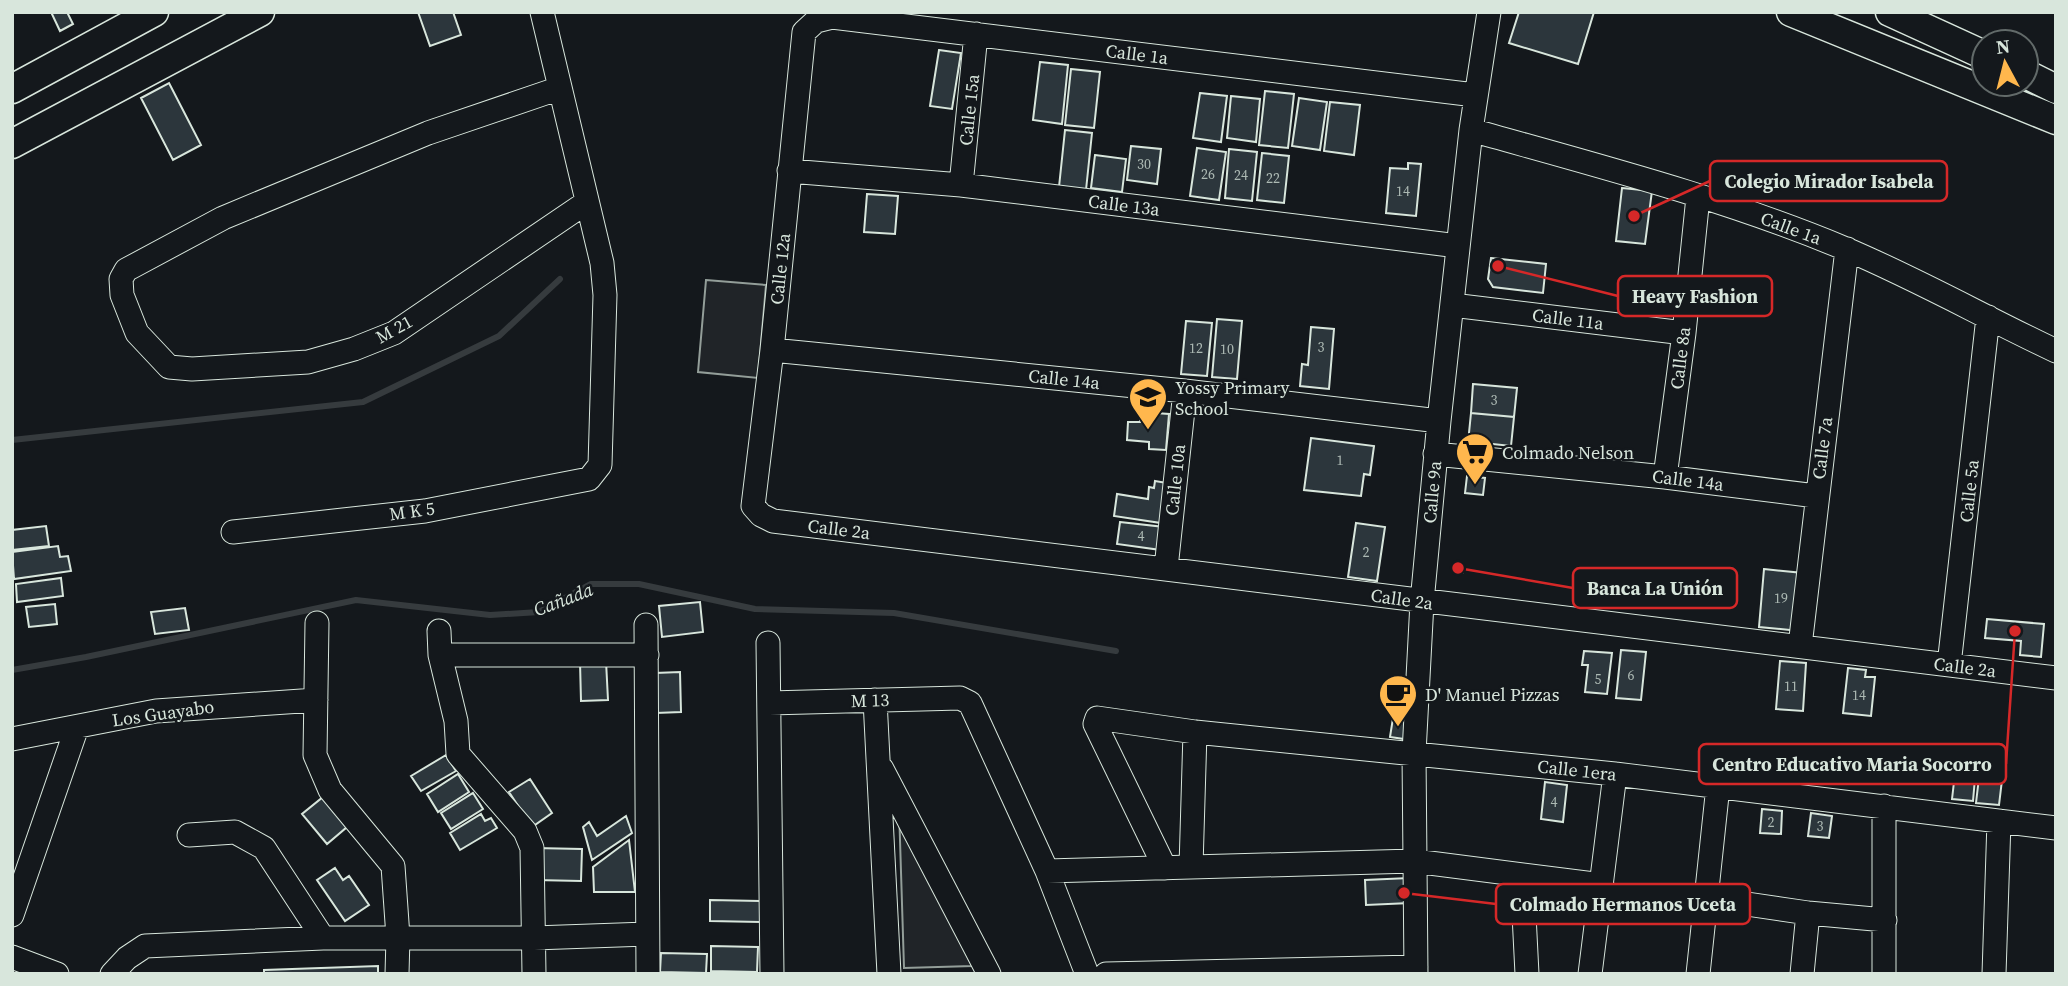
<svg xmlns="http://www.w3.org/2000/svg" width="2068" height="986" font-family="'Source Serif 4',serif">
  <rect width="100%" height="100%" fill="#14181c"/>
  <path fill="#202428" stroke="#939e99" stroke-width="2" d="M706 280 766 285 758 378 698 372Z
    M899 808 972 966 904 968Z"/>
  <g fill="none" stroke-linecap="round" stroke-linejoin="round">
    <path stroke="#363b3e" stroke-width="6" d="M12 440 363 402 499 336 560 279
      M12 670 86 657 356 600 490 615 539 612 591 584H639L755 609 894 613 1116 651"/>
  </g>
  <path fill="#2c363c" stroke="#d8e6dc" stroke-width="2" d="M51 12H67L73 24 60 31Z
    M418 12H453L461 35 430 46Z
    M1519 12H1594L1578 64 1509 43Z
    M939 50 961 53 952 109 930 106Z
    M1040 62 1068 65 1062 124 1033 120Z
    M1071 69 1100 72 1094 128 1065 125Z
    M169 83 201 145 173 160 141 98Z
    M1265 91 1294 94 1288 148 1259 145Z
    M1200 93 1227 96 1221 142 1193 138Z
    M1231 96 1260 99 1256 142 1227 138Z
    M1299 98 1327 102 1320 150 1292 146Z
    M1330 102 1360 105 1354 155 1324 151Z
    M1065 130 1092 133 1086 190 1059 187Z
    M1131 146 1161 149 1157 184 1127 180Z
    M1197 148 1226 152 1219 200 1190 196Z
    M1229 149 1257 152 1252 201 1225 198Z
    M1262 153 1289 156 1284 203 1257 200Z
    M1095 155 1126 159 1122 192 1091 188Z
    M1408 163 1421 164 1416 216 1386 213 1390 168 1408 169Z
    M1622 188 1652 191 1645 244 1616 241Z
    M867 194 898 196 895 234 864 232Z
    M1491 258 1546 264 1543 293 1493 287 1488 279Z
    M1217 319 1242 321 1237 379 1212 377Z
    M1186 321 1212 323 1207 376 1181 374Z
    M1311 327 1334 329 1329 389 1300 386 1302 364 1308 365Z
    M1473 384 1517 388 1514 417 1471 413Z
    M1141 412 1169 414 1166 450 1149 449V442L1127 440 1128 422H1140Z
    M1471 413 1514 417 1511 446 1474 442 1469 433Z
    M1311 438 1374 446 1370 475 1364 474 1361 496 1304 490Z
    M1467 476 1485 478 1483 495 1465 493Z
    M1155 481 1167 483 1161 523 1114 516 1117 494 1148 499 1149 487 1154 488Z
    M1120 522 1164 527 1161 550 1117 544Z
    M1356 523 1385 527 1377 581 1348 577Z
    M46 526 49 546 12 550V530Z
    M58 546 60 557 68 556 71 571 14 579 12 552Z
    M1454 563 1463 564V573H1454Z
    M1764 569 1803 573 1795 628 1790 630 1759 627Z
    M61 578 63 596 17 602 16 584Z
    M700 602 703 632 662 637 659 606Z
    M55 604 57 624 29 627 26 607Z
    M185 608 189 630 155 634 151 612Z
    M1987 619 2044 624 2041 657 2020 655 2021 641 1985 638Z
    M1621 650 1646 652 1641 700 1616 698Z
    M1584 651 1612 653 1607 694 1585 692 1588 665H1582Z
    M606 661 608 700 581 701 580 662Z
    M1780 661 1806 663 1803 711 1776 709Z
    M1848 668 1866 670 1865 677H1875L1871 716 1843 713Z
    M680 672 681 712 656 713 655 673Z
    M1393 718 1407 719 1404 739 1390 737Z
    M1982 752 2005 755 1999 805 1976 803Z
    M446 755 456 771 421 791 411 776Z
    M1956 765 1976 767 1973 801 1952 799Z
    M458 774 469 792 438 812 427 794Z
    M530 779 552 813 532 827 509 792Z
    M1545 782 1567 785 1563 822 1541 819Z
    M473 793 483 809 451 829 441 813Z
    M323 797 347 827 327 844 302 814Z
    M1762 809 1782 811 1781 834 1760 833Z
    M1811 813 1832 816 1829 838 1808 836Z
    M481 814 485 821 491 818 497 828 460 850 450 833Z
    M626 816 632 833 592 860 583 827 589 822 597 836Z
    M629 840 635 892H594L593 867Z
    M535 848 582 849 581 881 535 880Z
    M335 868 343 880 349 876 369 905 345 921 317 880Z
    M1409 878 1410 903 1366 905 1365 880Z
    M710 900 760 901V922L710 921Z
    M711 946 758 947 757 972 711 971Z
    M661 953 707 954 706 973 660 972Z
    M378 966V974H264V970Z"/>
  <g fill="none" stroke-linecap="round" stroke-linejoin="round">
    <defs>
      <path id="minor" d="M560 88 428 133 223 218 126 270 121 279 122 295 137 333 169 367 192 369 308 362 354 349 394 333 587 202
        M1475 95 832 17 816 21 804 32 772 350 753 506 761 515 773 521 2056 678
        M1471 130C1595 165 1727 199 1846 249 1917 279 1986 318 2056 351
        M789 171 961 185 1458 246
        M961 185 976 34
        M1452 305 1684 333
        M772 350 1185 391 1439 421
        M1435 454 1665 477 1816 496
        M1665 477 1684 333 1698 197
        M233 532 425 511 589 479 600 465 605 295 602 263 542 12
        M1166 568 1185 391
        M317 623 315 755 330 790 393 866 398 937 397 974
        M646 625 648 974
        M439 631 440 655 456 721 458 754 525 831 532 848 534 974
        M768 643 772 974
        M1800 646 1847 249
        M440 655H647
        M1949 665 1988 317
        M875 700 889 974
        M769 703 960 698 970 703 1047 871 1087 974
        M12 739 156 711 316 700
        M882 769 989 974
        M189 835 235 832 264 848 323 938
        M1191 867 1195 732
        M1165 868 1095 724 1097 718 1195 732 1615 774 2056 828
        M1047 871 1414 861 1602 885
        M1522 875 1527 974
        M1706 898 1808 913 1885 920
        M12 915 77 727
        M12 957 57 974
        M112 974 127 958 145 946 323 938H534L647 934
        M1106 974 1416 967
        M1416 974 1414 753 1422 602 1439 421 1471 130 1489 12
        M1590 974 1615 774
        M1698 974 1718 786
        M1802 974 1808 913
        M1884 974V806
        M1994 974 1999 821"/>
      <path id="major" d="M1791 12 2056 120
        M1890 12 1984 55
        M2026 74 2056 89
        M12 89 154 12
        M12 144 260 12"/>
    </defs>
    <use href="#minor" stroke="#d8e6dc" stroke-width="25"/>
    <use href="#major" stroke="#d8e6dc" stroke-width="31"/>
    <use href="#minor" stroke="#14181c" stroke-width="23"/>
    <use href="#major" stroke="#14181c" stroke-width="28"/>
  </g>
  <defs>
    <symbol id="school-pin" viewBox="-11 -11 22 30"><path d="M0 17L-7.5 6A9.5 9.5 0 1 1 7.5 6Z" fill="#ffb74d" stroke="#14181c"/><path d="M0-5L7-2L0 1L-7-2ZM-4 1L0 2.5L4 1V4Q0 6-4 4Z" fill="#111"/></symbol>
    <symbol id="supermarket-pin" viewBox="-11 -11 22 30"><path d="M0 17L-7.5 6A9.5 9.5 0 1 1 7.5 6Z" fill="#ffb74d" stroke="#14181c"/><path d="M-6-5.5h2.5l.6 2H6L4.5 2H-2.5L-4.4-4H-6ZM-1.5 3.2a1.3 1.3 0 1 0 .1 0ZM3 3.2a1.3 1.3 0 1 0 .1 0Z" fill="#111"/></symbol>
    <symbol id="cafe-pin" viewBox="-11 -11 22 30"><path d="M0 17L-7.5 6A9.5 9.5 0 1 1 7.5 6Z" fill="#ffb74d" stroke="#14181c"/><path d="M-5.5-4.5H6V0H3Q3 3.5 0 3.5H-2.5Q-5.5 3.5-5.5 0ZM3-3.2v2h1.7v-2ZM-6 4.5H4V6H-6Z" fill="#111"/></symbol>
  </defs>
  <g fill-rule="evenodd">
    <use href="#school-pin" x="1126" y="375" width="44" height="60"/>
    <use href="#supermarket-pin" x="1453" y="430" width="44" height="60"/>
    <use href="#cafe-pin" x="1376" y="672" width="44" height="60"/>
  </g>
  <g text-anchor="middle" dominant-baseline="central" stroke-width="5" stroke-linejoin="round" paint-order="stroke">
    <g font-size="14" fill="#adbab4">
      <text x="1144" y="164">30</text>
      <text x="1208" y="174">26</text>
      <text x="1241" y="175">24</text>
      <text x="1273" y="178">22</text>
      <text x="1403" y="191">14</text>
      <text x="1321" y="347">3</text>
      <text x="1196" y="348">12</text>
      <text x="1227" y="349">10</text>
      <text x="1494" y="400">3</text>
      <text x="1340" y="460">1</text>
      <text x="1141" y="536">4</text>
      <text x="1366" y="552">2</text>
      <text x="1781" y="598">19</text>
      <text x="1631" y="675">6</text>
      <text x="1598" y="679">5</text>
      <text x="1791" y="686">11</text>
      <text x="1859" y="695">14</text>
      <text x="1554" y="802">4</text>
      <text x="1771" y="822">2</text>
      <text x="1820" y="826">3</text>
    </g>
    <g font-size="18" fill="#d8e6dc" stroke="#14181c">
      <text transform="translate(1137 54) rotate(7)">Calle 1a</text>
      <text transform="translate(969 110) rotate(-84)">Calle 15a</text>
      <text transform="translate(1124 205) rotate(7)">Calle 13a</text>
      <text transform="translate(1791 228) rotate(20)">Calle 1a</text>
      <text transform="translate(780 269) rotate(-84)">Calle 12a</text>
      <text transform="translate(1568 319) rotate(7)">Calle 11a</text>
      <text transform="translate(394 329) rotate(-29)">M 21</text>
      <text transform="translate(1680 358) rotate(-83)">Calle 8a</text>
      <text transform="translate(1064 379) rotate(6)">Calle 14a</text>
      <text transform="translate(1822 448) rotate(-83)">Calle 7a</text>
      <text transform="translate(1175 480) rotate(-84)">Calle 10a</text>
      <text transform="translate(1688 480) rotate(7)">Calle 14a</text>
      <text transform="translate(1969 491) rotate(-84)">Calle 5a</text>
      <text transform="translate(1432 492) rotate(-85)">Calle 9a</text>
      <text transform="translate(412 511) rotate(-8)">M K 5</text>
      <text transform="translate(839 529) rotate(7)">Calle 2a</text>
      <text transform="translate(1402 599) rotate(8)">Calle 2a</text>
      <text transform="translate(1965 667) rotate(7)">Calle 2a</text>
      <text transform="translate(870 700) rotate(-2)">M 13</text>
      <text transform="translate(163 713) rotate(-8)">Los Guayabo</text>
      <text transform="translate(1577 770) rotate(6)">Calle 1era</text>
    </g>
    <g font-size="18" fill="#d8e6dc" stroke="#14181c" text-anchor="start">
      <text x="1175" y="387">Yossy Primary<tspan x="1175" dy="21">School</tspan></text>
      <text x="1502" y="452">Colmado Nelson</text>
      <text x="1425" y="694">D' Manuel Pizzas</text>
    </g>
    <g font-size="19" font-style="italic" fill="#d8e6dc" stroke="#14181c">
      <text transform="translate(563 599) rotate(-21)">Cañada</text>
    </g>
  </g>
  <path fill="none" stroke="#d62828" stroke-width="2.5" d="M1634 216L1710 181M1498 266L1618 296M1458 568L1573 588M2015 631L2006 764M1404 893L1496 904"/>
  <g fill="#d62828" stroke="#14181c" stroke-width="2.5">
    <circle cx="1634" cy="216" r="7"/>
    <circle cx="1498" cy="266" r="7"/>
    <circle cx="1458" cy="568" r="7"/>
    <circle cx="2015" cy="631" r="7"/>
    <circle cx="1404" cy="893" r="7"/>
  </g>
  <g fill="#14181c" stroke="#d62828" stroke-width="2.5">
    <rect x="1710" y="161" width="237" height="40" rx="7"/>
    <rect x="1618" y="276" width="154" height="40" rx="7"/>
    <rect x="1573" y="568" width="164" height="40" rx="7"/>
    <rect x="1699" y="744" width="307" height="40" rx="7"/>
    <rect x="1496" y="884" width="254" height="40" rx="7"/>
  </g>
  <g font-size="19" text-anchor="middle" font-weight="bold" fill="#d8e6dc">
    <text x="1829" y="188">Colegio Mirador Isabela</text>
    <text x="1695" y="303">Heavy Fashion</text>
    <text x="1655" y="595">Banca La Unión</text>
    <text x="1852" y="771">Centro Educativo Maria Socorro</text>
    <text x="1623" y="911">Colmado Hermanos Uceta</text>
  </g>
  <rect width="2068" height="986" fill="none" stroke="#d8e6dc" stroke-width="28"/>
  <g transform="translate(2005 63) rotate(353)"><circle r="33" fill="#14181c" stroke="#626a69" stroke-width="2"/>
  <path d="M0-5L12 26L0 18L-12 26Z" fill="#ffb74d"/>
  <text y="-10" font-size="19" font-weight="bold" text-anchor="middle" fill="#d8e6dc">N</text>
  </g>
</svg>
